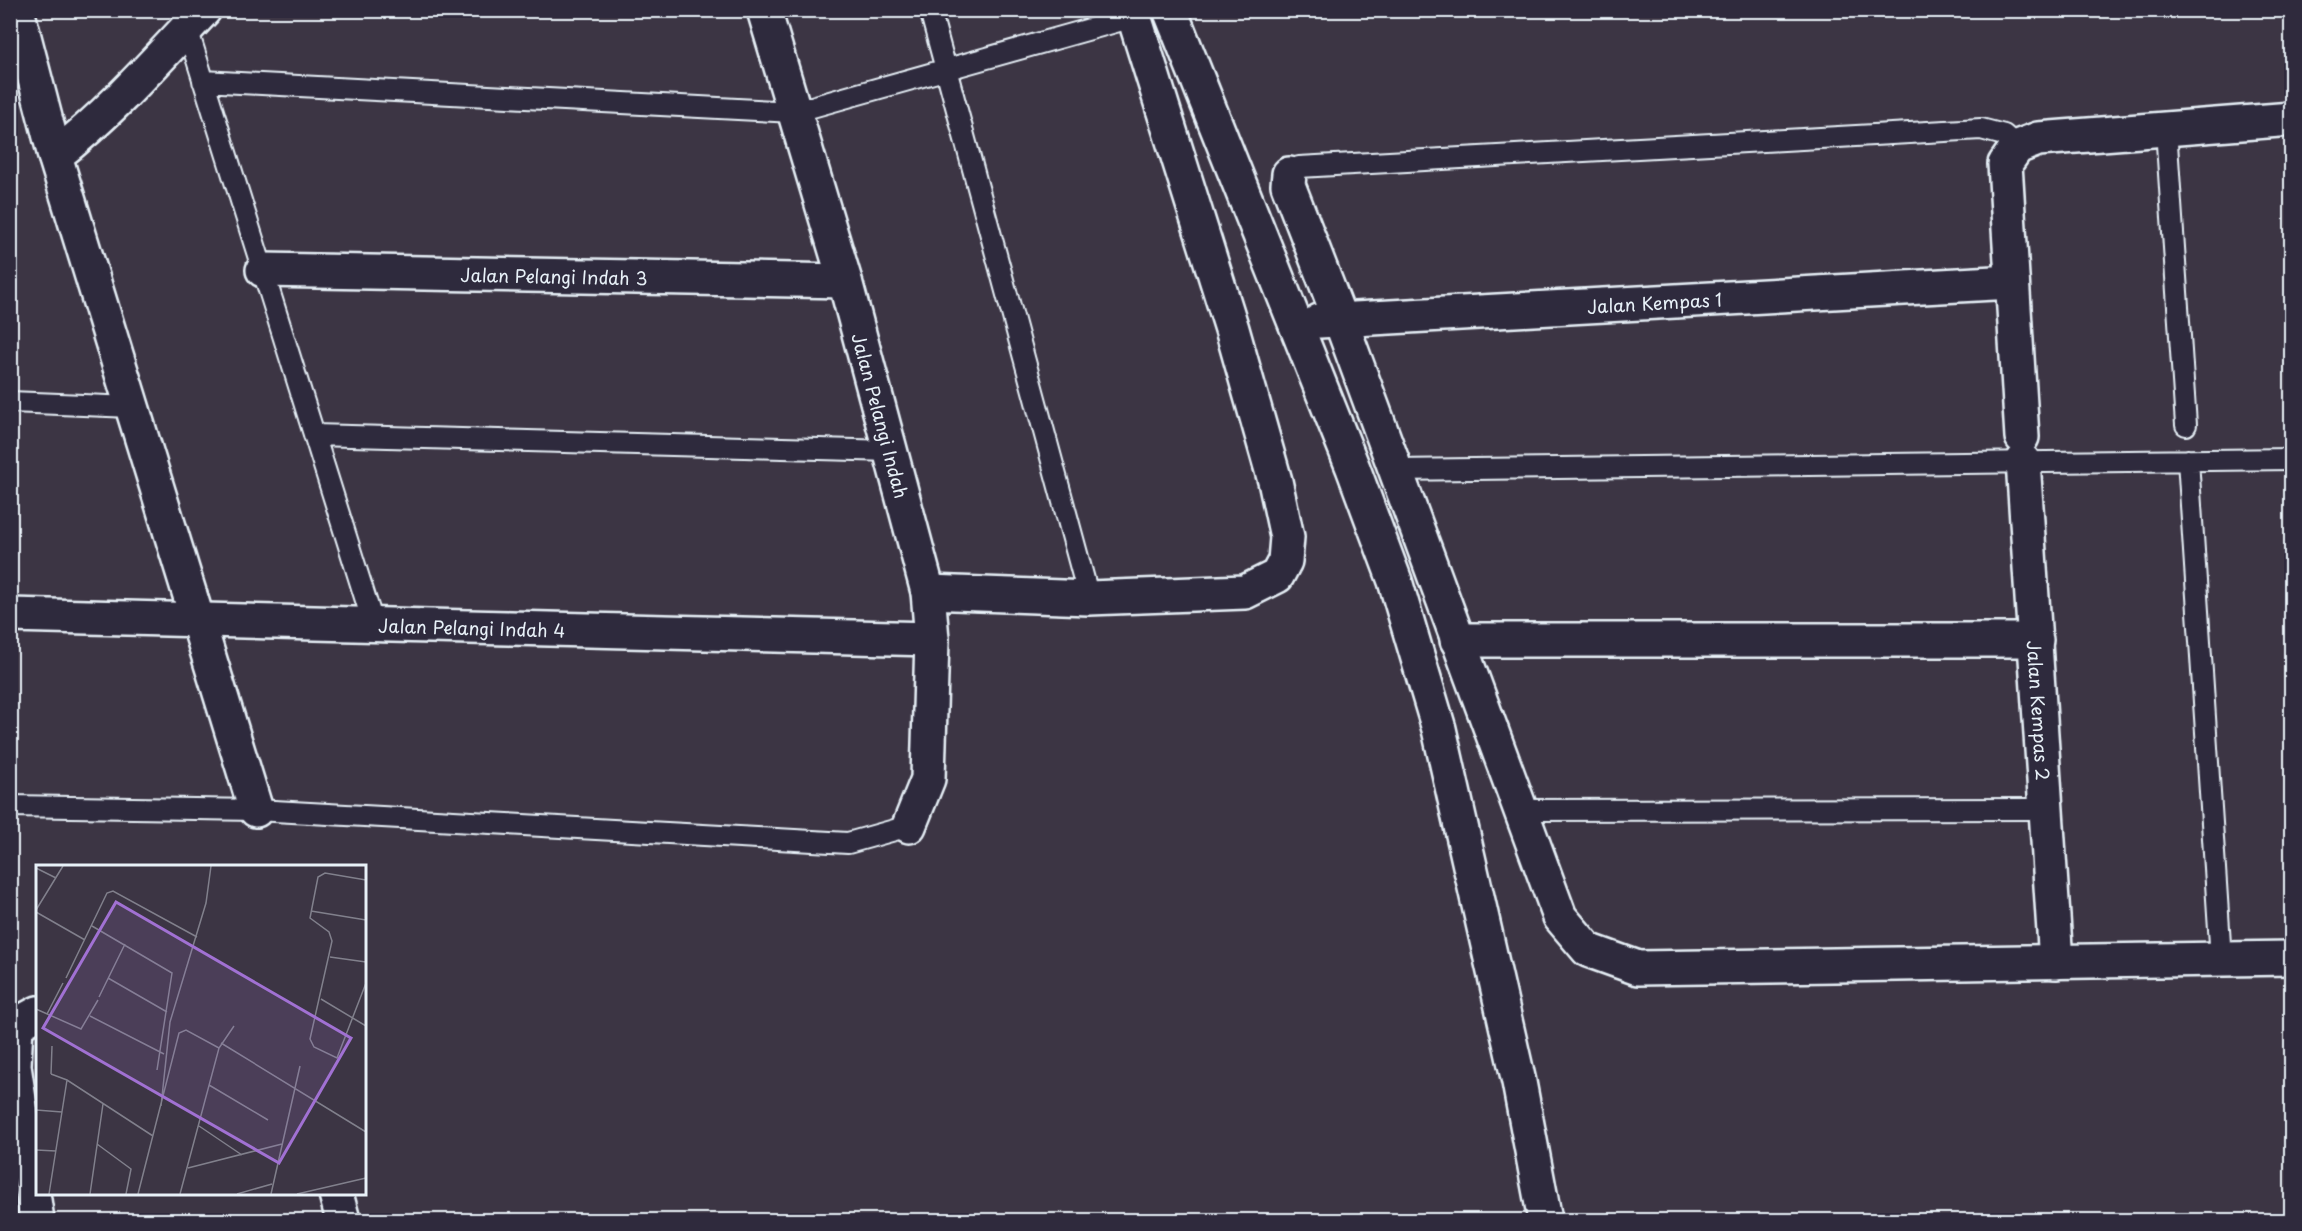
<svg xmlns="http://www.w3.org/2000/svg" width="2302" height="1231" font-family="'Playpen Sans',sans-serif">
  <rect width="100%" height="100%" fill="#3c3544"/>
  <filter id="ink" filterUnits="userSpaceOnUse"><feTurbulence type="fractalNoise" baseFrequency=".0167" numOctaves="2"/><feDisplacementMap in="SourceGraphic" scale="12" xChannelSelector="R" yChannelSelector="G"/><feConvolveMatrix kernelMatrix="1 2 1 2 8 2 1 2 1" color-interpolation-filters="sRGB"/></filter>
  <g filter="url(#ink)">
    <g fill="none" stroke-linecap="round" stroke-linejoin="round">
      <defs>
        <path id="lane" d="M930 10 1089 598
          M187 28 374 626
          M203 81 794 112 1133 17
          M2166 129 2186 425
          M1289 174 1299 167 1981 129 2004 135 2017 147
          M10 402 132 407
          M314 435 892 451
          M2188 460 2221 959
          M1394 470 2292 459
          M10 806 256 810 848 843 909 826
          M1520 810 2047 809"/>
        <g id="street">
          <path d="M17 10 55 156 256 810"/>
          <path id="s1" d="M764 10 845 281 928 592 932 639 928 779 909 826"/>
          <path d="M1170 10 1353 468 1395 581 1439 729 1519 1082 1545 1220"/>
          <path d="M55 156C110 113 156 61 204 10"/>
          <path d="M1289 174 1288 185 1340 319 1560 917 1588 950 1638 968 2292 958"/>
          <path id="s2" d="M263 270 845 281"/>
          <path id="s3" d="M1319 321 2012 282"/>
          <path d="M2022 437 2005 164 2017 147 2038 139 2292 119"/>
          <path id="s4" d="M2023 461 2056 962"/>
          <path d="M928 592 1089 598 1245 592 1277 576 1285 561 1287 537 1275 481 1232 329 1132 10"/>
          <path id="s5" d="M10 615 932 639"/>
          <path d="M1457 640H2036"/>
          <path d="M336 1194 343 1220"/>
          <path d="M37 1220 14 1066 16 1025 38 1013"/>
        </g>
      </defs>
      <use href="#lane" stroke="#e8f1f8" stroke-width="24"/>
      <use href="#street" stroke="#e8f1f8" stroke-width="38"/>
      <use href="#lane" stroke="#2f2a3d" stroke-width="20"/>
      <use href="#street" stroke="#2f2a3d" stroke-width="33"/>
    </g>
  </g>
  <g text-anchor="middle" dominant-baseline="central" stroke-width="4.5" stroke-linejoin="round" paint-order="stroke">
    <g font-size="18" fill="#e8f1f8" stroke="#2f2a3d">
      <text stroke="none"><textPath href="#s2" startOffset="291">Jalan Pelangi Indah 3</textPath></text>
      <text stroke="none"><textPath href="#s3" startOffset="336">Jalan Kempas 1</textPath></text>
      <text stroke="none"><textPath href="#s1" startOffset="422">Jalan Pelangi Indah</textPath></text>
      <text stroke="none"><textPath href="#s5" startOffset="462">Jalan Pelangi Indah 4</textPath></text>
      <text stroke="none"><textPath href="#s4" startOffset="250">Jalan Kempas 2</textPath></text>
    </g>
  </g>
  <g transform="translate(36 865)">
    <rect width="330" height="330" fill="#3c3544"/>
    <path fill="none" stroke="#81808c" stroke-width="1.5" d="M0 3 20 13M330 15 289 8 282 12 274 53 293 67 296 76 274 174 278 182 301 193 330 118M0 45 27 1M275 46 330 55M0 47 49 75M56 61 136 108 121 205M294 92 330 97M30 113 71 28 77 26 161 72M72 113 131 147M63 132 89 79M285 134 330 161M0 144 45 164 62 135M11 149 27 118M54 151 128 189M185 178 330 267M15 209 31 215 117 271M15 209 16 181M173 220 232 255M125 241 134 157 170 38 175 1M0 245 26 247M163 261 206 290M61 279 95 304 90 329M0 285 20 286M152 303 246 279M13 329 31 215M54 329 67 239M102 329 143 168 150 165 183 183M144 329 183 183 198 161M201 329 236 319M235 329 264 201M261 329 330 313"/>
    <path fill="#a171d3" fill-opacity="0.15" stroke="#a171d3" stroke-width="3" d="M80 37 315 173 243 298 7 163Z"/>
    <rect width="330" height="330" fill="none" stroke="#e8f1f8" stroke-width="3"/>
  </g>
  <rect width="2302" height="1231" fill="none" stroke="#2f2a3d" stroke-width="36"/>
  <rect x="18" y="18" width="2266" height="1195" fill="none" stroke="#e8f1f8" stroke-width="2" filter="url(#ink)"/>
</svg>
